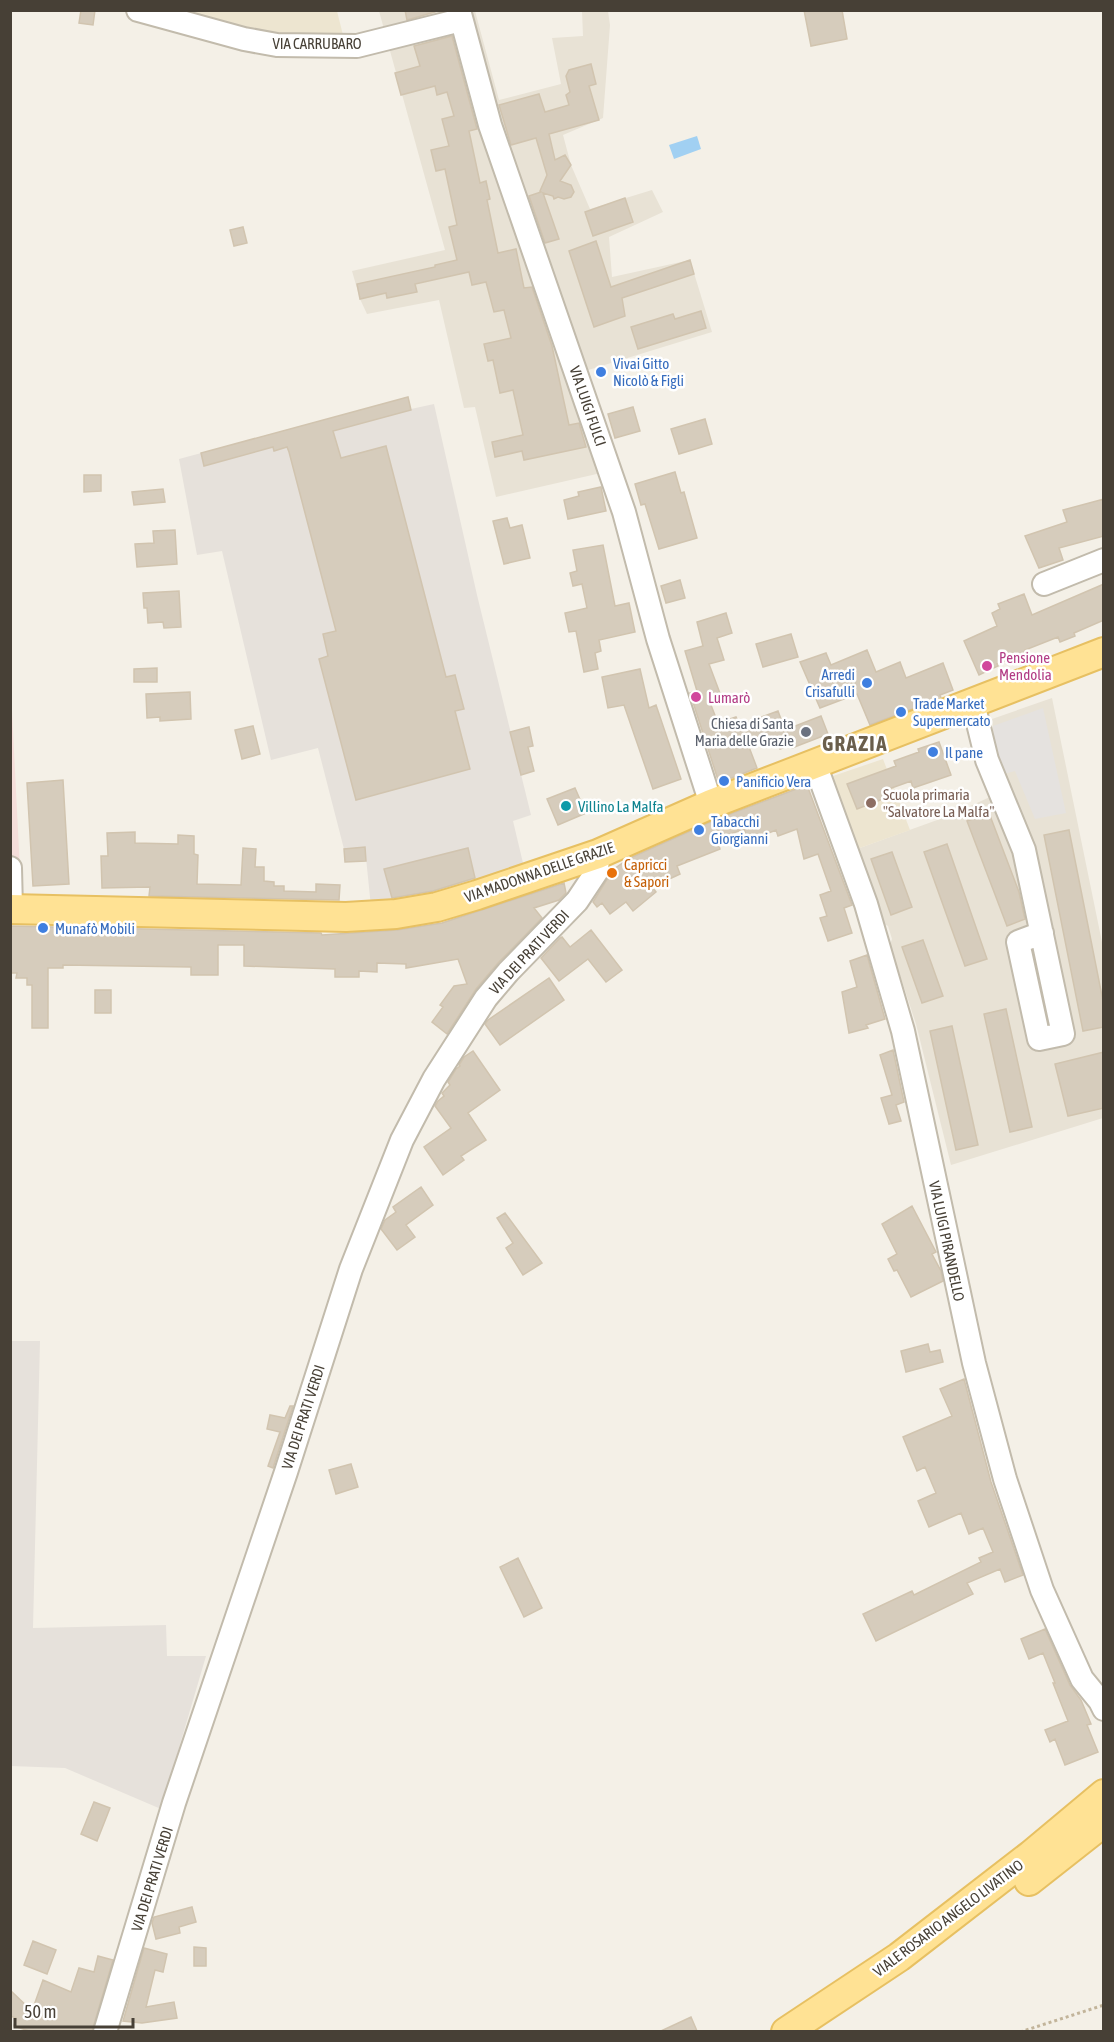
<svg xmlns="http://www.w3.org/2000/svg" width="1114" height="2042" font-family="'Asap Condensed',sans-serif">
  <rect width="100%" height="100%" fill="#f4f0e7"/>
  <path fill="#e8e2d5" d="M379 11H475L499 100 561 84 552 38 583 36 582 11H608L610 25 603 118 563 135 571 165 590 209 652 190 663 212 609 237 612 277 690 260 712 332 572 375 601 473 496 497 475 407 464 408 439 300 367 314 360 299 352 271 445 250Z
    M1052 698 1103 947V1118L951 1165 916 1024 890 945 892 939 888 926 882 923 857 849 951 815 992 796 996 755 992 719Z"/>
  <path fill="#e6e1db" d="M408 397 411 409 434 404 477 595 531 815 513 821 523 863 518 871 477 885 371 907 365 848 344 849 318 748 271 760 222 551 197 555 179 459Z
    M11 1341H40L33 1628 166 1625 167 1656H206L161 1809 65 1768 11 1766Z"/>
  <path fill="#ede5d0" d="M178 11H337L343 35H278L245 30Z
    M883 759 910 830 857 849 833 776Z"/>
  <path fill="#f5deda" d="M10 671 20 870 10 871Z"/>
  <path fill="#e5e2df" d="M1043 708 1066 813 1035 819 1015 771 1004 774 996 755 993 726Z"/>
  <path fill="#a1d0f2" d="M697 136 701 149 674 159 669 145Z"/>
  <path fill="#d6ccbc" stroke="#d1c4af" stroke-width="1.5" d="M81 10H95L93 25 79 23Z
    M405 10H435V12L407 20Z
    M804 10H842L847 39 811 46Z
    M452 36 477 129 469 131 480 183 486 181 490 199 487 200 498 253 516 249 524 288 532 287 552 346 569 425 579 423 586 447 524 460 522 451 495 457 492 442 523 435 513 390 500 393 493 360 488 361 484 344 511 338 504 310 494 312 486 282 472 285 469 272 415 284 417 292 387 298 386 293 360 299 357 284 435 267V265L457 260 449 227 457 225 445 169 436 171 431 150 449 146 442 119 454 116 447 92 437 95 435 86 401 95 395 73 420 66 414 46Z
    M591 64 596 84 589 86 599 120 549 134 555 160 565 155 571 165 560 181 571 185 574 192 571 197 564 199 558 197 554 199 553 196 543 193 559 239 545 243 529 196 541 192 540 191 547 175 536 138 511 145 499 105 539 94 545 112 569 105 566 95 570 92 566 76 569 70Z
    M625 198 633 222 593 236 585 212Z
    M243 227 247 243 234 246 230 230Z
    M596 241 611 287 690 260 694 274 622 298 625 316 594 327 569 251Z
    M701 311 706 328 638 349 631 327 673 314 675 319Z
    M408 397 411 410 333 431 341 458 386 446 446 677 455 675 464 709 455 711 470 769 356 800 319 659 328 656 323 634 336 631 289 452 287 447 274 451 273 447 204 466 201 453Z
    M633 407 640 431 615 438 608 414Z
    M705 419 712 444 679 454 671 429Z
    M675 472 681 493 684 492 697 538 659 549 645 504 641 505 635 484Z
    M84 475H101V491L84 492Z
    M601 487 606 511 568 519 564 500 579 496 578 492Z
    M163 489 165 502 134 505 132 492Z
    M1104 499V536L1059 548 1063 560 1039 568 1025 536 1067 522 1063 510Z
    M507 518 510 528 522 525 530 558 504 564 493 521Z
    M175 530 177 564 137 567 135 544 154 543 153 531Z
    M603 545 615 606 629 603 635 632 599 640 601 651 595 653 598 669 584 672 576 631 569 632 565 613 587 608 582 584 573 586 570 573 577 571 573 550Z
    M680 580 685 598 666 603 661 586Z
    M1104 584V620L1074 633 1075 636 1060 642 1058 637 1025 650V653L997 664 998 666 979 675 964 641 997 626 992 613 1000 609 998 604 1024 594 1032 615Z
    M179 591 181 627 164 628 163 622 148 623 147 608H144L143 593Z
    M726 613 732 633 717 638 724 660 709 664 721 696 709 700 718 723 736 717 740 725 778 711 785 730 821 716 828 734 792 748 791 745 780 749 775 737 749 747 757 768 719 783 690 693 697 691 685 651 703 646 697 622Z
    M791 634 798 657 763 667 756 644Z
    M867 650 876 672 900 662 906 678 943 663 953 690 940 695 941 698 870 725 857 694 820 708 800 662 826 653 831 665Z
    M157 668V682H134V669Z
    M640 669 649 708 656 705 681 779 653 789 624 705 608 708 602 677Z
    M190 692 191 719 160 721V717L147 718 146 694Z
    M253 726 260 754 242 759 235 730Z
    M529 727 533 746 528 747 534 771 521 775 510 732Z
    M939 742 951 775 913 788 911 781 886 790 888 797 857 809 847 784 896 766 894 761 919 752 918 749Z
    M63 780 69 884 33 886 27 783Z
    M807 785 852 905 844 908 852 933 828 941 820 918 827 916 820 895 831 891 818 854 804 859 797 829 778 836 776 830 749 841 744 829 717 839 720 849 677 866 680 874 652 887 656 892 633 911 626 902 610 914 602 903 597 907 593 902 608 878 611 871 630 858 717 819Z
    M575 788 586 813 558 825 547 799Z
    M989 813 1019 892 1025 919 1007 926 967 821Z
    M1069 830 1104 1006V1027L1083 1031 1044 835Z
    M135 832V843L178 844V835L194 836V854L198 855 197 884 241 885 243 848 256 849 255 867H264V881L274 882V886H284V891L316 892V884L340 885 339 900 149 896 150 887 102 888 101 856H108L107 833Z
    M947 844 987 959 965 966 924 852Z
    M365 847 366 861 345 862 344 849Z
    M468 848 475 878 433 891 392 898 384 869Z
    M892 852 912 907 891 915 871 859Z
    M564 883 566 893 559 900 534 908 542 918 498 963 476 989 447 1034 432 1022 443 1007 440 1005 454 986 467 984 458 959 406 968V964L377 963V972L359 971V977H335V969L244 966V945H218V975H191V967L63 965V968H48V1028H32V985H27V978H16L17 973H10V926L321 933 322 935 397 930 442 923Z
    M591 930 622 970 606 982 588 959 559 981 541 958 560 938 562 937 570 947Z
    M923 940 943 996 922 1003 902 947Z
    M867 955 885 1019 866 1025 868 1028 849 1033 842 992 857 987 850 961Z
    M549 978 564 1000 500 1045 485 1024 488 1020Z
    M95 990H111V1013H95Z
    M1006 1009 1032 1127 1010 1132 984 1014Z
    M952 1026 978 1145 956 1150 930 1031Z
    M893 1050 904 1102 896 1105 901 1121 889 1124 881 1098 892 1095 880 1055Z
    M473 1051 500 1090 468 1113 486 1140 461 1156 464 1160 443 1175 424 1147 451 1128 435 1106 438 1101 444 1096 442 1093 450 1085 448 1082 456 1069 460 1066 459 1065 464 1057Z
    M1104 1052V1108L1068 1116 1055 1064Z
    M421 1187 433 1205 406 1225 415 1237 397 1250 381 1229 385 1220 396 1212 393 1207Z
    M912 1206 936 1252 932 1254 941 1271 943 1281 911 1297 897 1270 894 1271 888 1259 897 1254 882 1224Z
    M505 1213 542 1263 523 1275 506 1248 513 1243 497 1218Z
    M928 1344 930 1352 940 1350 943 1362 906 1372 901 1351Z
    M964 1379 991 1482 1023 1575 1005 1582 1000 1569 967 1583 973 1594 876 1641 863 1614 912 1591 914 1595 981 1562 979 1558 993 1552 983 1528 969 1534 961 1513 929 1527 918 1501 936 1493 925 1467 917 1471 903 1437 952 1416 940 1389Z
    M290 1406H293L273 1468 268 1466 280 1432 267 1429 270 1415 285 1418Z
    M351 1464 358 1487 336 1494 329 1470Z
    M518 1558 542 1608 524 1617 500 1567Z
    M1045 1629 1070 1685 1081 1700 1091 1724 1087 1725 1098 1752 1065 1765 1055 1739 1050 1742 1045 1730 1068 1721 1053 1683H1055L1043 1653 1029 1659 1021 1639Z
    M94 1802 110 1808 97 1841 81 1834Z
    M192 1907 196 1922 179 1927 180 1933 156 1939 152 1923 154 1917Z
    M33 1941 56 1950 47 1974 24 1965Z
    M194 1947 206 1948V1966H194Z
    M144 1948 167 1954 163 1972 155 1970 146 2007 174 2002 177 2018 142 2023 123 2021Z
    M98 1956 113 1960 92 2031H29L14 2026 16 2018 10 2016V1990L32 2011 43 1980 71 1992 79 1968 94 1972Z
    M691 2017 697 2031H661Z"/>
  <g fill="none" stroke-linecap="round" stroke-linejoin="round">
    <defs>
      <path id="minor" d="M138 10 244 39 277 45 357 46 461 20
        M459 10 490 125 624 512 658 639 711 804
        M1044 584 1104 560
        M973 703 987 760 1024 850 1063 1034 1039 1039 1018 942 1042 933
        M815 764 866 904 903 1031 974 1363 1005 1479 1042 1590 1082 1679 1100 1701 1104 1709
        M10 868 11 909
        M105 2032 174 1803 286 1472 351 1269 402 1140 434 1079 486 998 508 972 577 901 597 871 598 854"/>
      <path id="major" d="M10 909 346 917 396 914 437 907 477 895 598 854 711 804 1104 652
        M1029 1881 1104 1822
        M786 2032 899 1957 1031 1855 1104 1794"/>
    </defs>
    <use href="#minor" stroke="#c2bbac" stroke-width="26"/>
    <use href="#major" stroke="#e7c062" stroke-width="32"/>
    <path stroke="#c2b49a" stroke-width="3" stroke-dasharray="3 3" stroke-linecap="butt" d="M1020 2032 1104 2005"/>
    <use href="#minor" stroke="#fff" stroke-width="22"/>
    <use href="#major" stroke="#ffe294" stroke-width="28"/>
  </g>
  <g fill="#3f7fe0" stroke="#fff" stroke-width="2">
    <circle cx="601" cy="372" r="6"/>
    <circle cx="867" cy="683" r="6"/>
    <circle cx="901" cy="712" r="6"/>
    <circle cx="933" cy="752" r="6"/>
    <circle cx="724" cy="781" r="6"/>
    <circle cx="699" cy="830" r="6"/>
    <circle cx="43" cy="928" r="6"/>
  </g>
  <g fill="#d1479c" stroke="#fff" stroke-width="2">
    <circle cx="987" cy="666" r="6"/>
    <circle cx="696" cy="697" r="6"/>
  </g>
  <circle fill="#6b7280" stroke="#fff" stroke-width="2" cx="806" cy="732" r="6"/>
  <circle fill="#8d6e63" stroke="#fff" stroke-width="2" cx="871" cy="803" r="6"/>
  <circle fill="#0f9aa8" stroke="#fff" stroke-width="2" cx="566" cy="806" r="6"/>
  <circle fill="#e8710a" stroke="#fff" stroke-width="2" cx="612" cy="873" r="6"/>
  <g text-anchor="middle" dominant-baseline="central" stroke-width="5" stroke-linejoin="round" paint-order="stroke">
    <g font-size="15" fill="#474036" stroke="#fff">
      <text x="317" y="43">VIA CARRUBARO</text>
      <text transform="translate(588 406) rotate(71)">VIA LUIGI FULCI</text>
      <text transform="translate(539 872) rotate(-19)">VIA MADONNA DELLE GRAZIE</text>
      <text transform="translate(529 952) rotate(-47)">VIA DEI PRATI VERDI</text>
      <text transform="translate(947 1241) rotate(78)">VIA LUIGI PIRANDELLO</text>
      <text transform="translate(303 1417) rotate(-72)">VIA DEI PRATI VERDI</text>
      <text transform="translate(152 1879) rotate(-73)">VIA DEI PRATI VERDI</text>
      <text transform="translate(948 1918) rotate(-37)">VIALE ROSARIO ANGELO LIVATINO</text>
    </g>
    <g font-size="15" fill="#366cbe" stroke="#fff" text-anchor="start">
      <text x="613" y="363">Vivai Gitto<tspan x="613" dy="17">Nicolò &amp; Figli</tspan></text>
      <text x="855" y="674" text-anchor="end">Arredi<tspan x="855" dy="17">Crisafulli</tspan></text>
      <text x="913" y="703">Trade Market<tspan x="913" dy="17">Supermercato</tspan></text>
      <text x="945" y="752">Il pane</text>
      <text x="736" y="781">Panificio Vera</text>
      <text x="711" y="821">Tabacchi<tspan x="711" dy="17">Giorgianni</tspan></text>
      <text x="55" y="928">Munafò Mobili</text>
    </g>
    <g font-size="15" fill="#b23c85" stroke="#fff" text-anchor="start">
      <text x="999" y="657">Pensione<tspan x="999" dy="17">Mendolia</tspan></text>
      <text x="708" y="697">Lumarò</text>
    </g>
    <g font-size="15" fill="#5b616d" stroke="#fff" text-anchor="end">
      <text x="794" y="723">Chiesa di Santa<tspan x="794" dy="17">Maria delle Grazie</tspan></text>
    </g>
    <g font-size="15" fill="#785e54" stroke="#fff" text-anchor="start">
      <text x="883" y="794">Scuola primaria<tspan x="883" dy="17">"Salvatore La Malfa"</tspan></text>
    </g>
    <g font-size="15" fill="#0d838f" stroke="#fff" text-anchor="start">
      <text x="578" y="806">Villino La Malfa</text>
    </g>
    <g font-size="15" fill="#c56008" stroke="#fff" text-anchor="start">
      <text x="624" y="864">Capricci<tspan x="624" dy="17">&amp; Sapori</tspan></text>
    </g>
    <g font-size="21" font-weight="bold" letter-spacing="1.5" fill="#6a5e4c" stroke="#fff">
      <text x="855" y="743">GRAZIA</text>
    </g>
  </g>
  <rect width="1114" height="2042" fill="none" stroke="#474036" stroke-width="24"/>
  <path d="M15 2018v9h118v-9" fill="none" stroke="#474036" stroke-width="3"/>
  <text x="24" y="2018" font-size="18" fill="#474036" stroke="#ffffff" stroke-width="4.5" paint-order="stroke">50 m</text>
</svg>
